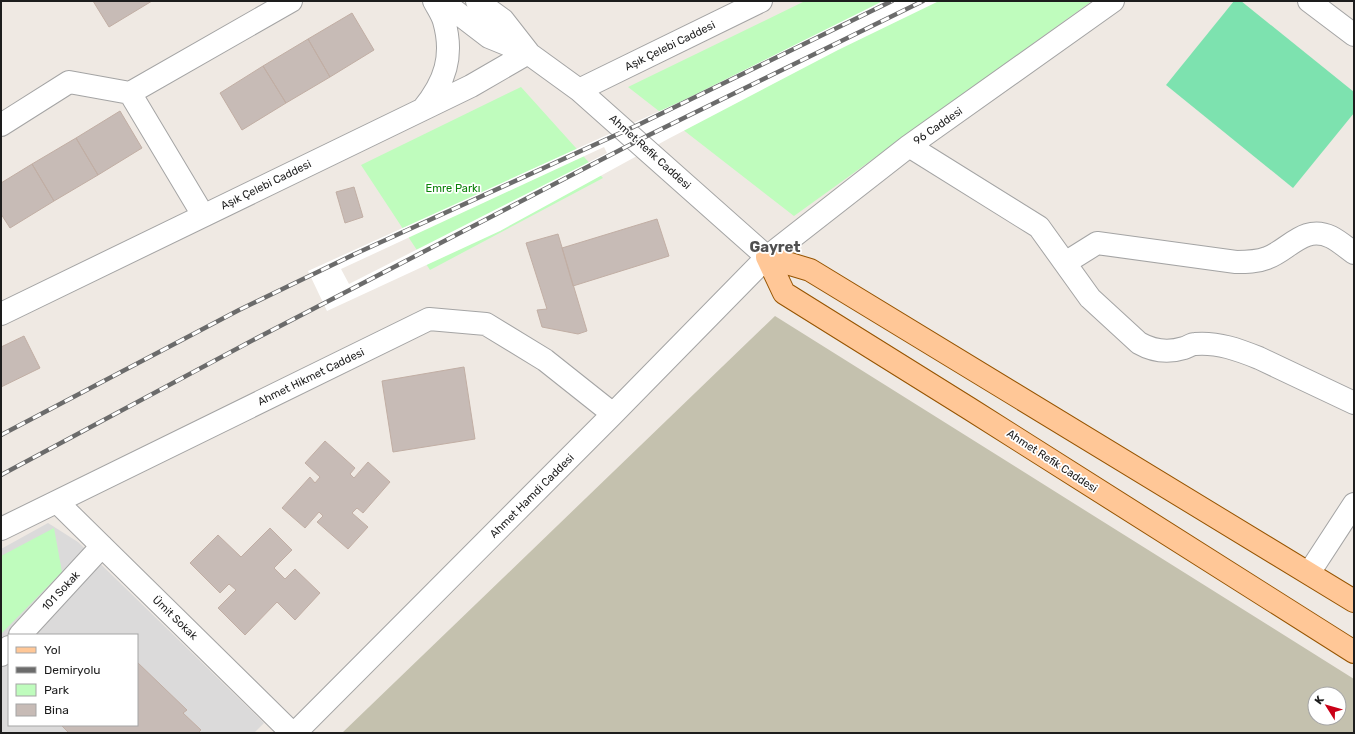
<svg xmlns="http://www.w3.org/2000/svg" width="1355" height="734" font-family="Rubik,sans-serif">
  <rect width="100%" height="100%" fill="#efe9e3"/>
  <path fill="#dbdada" fill-rule="evenodd" d="M48 523 78 542 264 723 254 733H1V549ZM9 635H137V725H9Z"/>
  <path fill="#c4c1ae" fill-rule="evenodd" d="M775 316 1354 679V733H342ZM1315 694H1339V718H1315Z"/>
  <path fill="#bffcbd" d="M805 1H1092L794 216 628 87Z
    M521 87 603 178 430 270 361 165Z
    M54 528 62 572 1 634V556Z"/>
  <path fill="#7de2af" d="M1234 1H1241L1354 92V113L1293 188 1166 85Z"/>
  <path fill="#fff" fill-rule="evenodd" d="M883 1H939L838 50 668 139 500 231 327 311 308 271 684 100ZM604 147 607 153 349 284 341 269Z"/>
  <path fill="#c7bbb6" stroke="#c1aea4" d="M93 1H152L109 27Z
    M352 13 374 50 330 77 308 39Z
    M308 39 330 77 286 103 263 66Z
    M263 66 286 103 242 130 220 93Z
    M120 111 142 148 98 175 76 138Z
    M76 138 98 175 54 201 32 164Z
    M32 164 54 201 10 228 1 214V183Z
    M354 187 363 217 345 223 336 192Z
    M657 219 669 256 573 286 562 248Z
    M558 234 587 331 578 334 542 327 537 310 547 309 526 243Z
    M24 336 40 368 1 387V347Z
    M464 367 475 439 393 452 382 381Z
    M325 441 355 468 350 474 354 478 368 462 390 482 363 513 357 508 352 513 368 527 348 549 317 522 323 516 319 512 305 528 282 508 310 477 315 483 320 477 305 463Z
    M270 528 292 550 274 568 285 579 295 569 320 593 295 620 277 602 245 635 218 608 236 590 229 584 220 593 190 563 218 535 241 557Z
    M137 662 187 710 183 713 201 730 198 733H69L61 725H137Z"/>
  <g fill="none" stroke-linecap="round" stroke-linejoin="round">
    <defs>
      <path id="minor" d="M442 1 489 37 528 53 579 90 767 257
        M477 1 503 20 528 52
        M1309 1 1354 35
        M579 90 761 1
        M130 93 203 215
        M423 109C445 82 454 56 444 21 442 14 437 7 434 1
        M1 125 69 82 130 93 291 1
        M909 146 1039 227 1090 298 1139 343C1153 351 1168 353 1184 348 1188 347 1191 344 1195 344 1218 342 1239 350 1259 358L1354 403
        M1065 263 1097 243 1236 262C1246 262 1257 262 1267 258 1289 250 1304 224 1331 237 1339 241 1347 248 1354 253
        M1 314 471 86 528 53
        M57 502 292 733
        M1 529 429 319 486 324 545 360 613 414
        M1309 573 1354 504
        M20 635 102 546
        M1 655 9 647
        M295 733 613 414 767 257 909 146 1113 1"/>
      <path id="major" d="M767 257 784 293 970 409 1354 652
        M767 257 810 270 1354 601"/>
    </defs>
    <use href="#minor" stroke="#a4a4a4" stroke-width="24"/>
    <use href="#major" stroke="#965400" stroke-width="24"/>
    <use href="#minor" stroke="#fff" stroke-width="22"/>
    <use href="#major" stroke="#ffc797" stroke-width="22"/>
    <defs>
      <path id="rail" d="M1 435 239 310 357 253 640 124 892 1
        M1 475 257 338 647 136 923 1"/>
    </defs>
    <use href="#rail" stroke="#6b6b6b" stroke-width="4.5"/>
    <use href="#rail" stroke="#fff" stroke-width="3" stroke-dasharray="9" stroke-linecap="butt"/>
  </g>
  <g text-anchor="middle" dominant-baseline="central" stroke-width="3.5" stroke-linejoin="round" paint-order="stroke">
    <g font-size="11" fill="#1d1d1d" stroke="#fff">
      <text transform="translate(670 46) rotate(-26)">Aşık Çelebi Caddesi</text>
      <text transform="translate(938 126) rotate(-35)">96 Caddesi</text>
      <text transform="translate(650 152) rotate(42)">Ahmet Refik Caddesi</text>
      <text transform="translate(266 185) rotate(-26)">Aşık Çelebi Caddesi</text>
      <text transform="translate(311 377) rotate(-26)">Ahmet Hikmet Caddesi</text>
      <text transform="translate(1052 461) rotate(33)">Ahmet Refik Caddesi</text>
      <text transform="translate(532 496) rotate(-45)">Ahmet Hamdi Caddesi</text>
      <text transform="translate(61 591) rotate(-47)">101 Sokak</text>
      <text transform="translate(175 618) rotate(44)">Ümit Sokak</text>
    </g>
    <g font-size="11" fill="#0a8007" stroke="#fff">
      <text x="453" y="188">Emre Parkı</text>
    </g>
    <g font-size="15" font-weight="bold" fill="#505050" stroke="#fff">
      <text x="775" y="247">Gayret</text>
    </g>
  </g>
  <rect width="1355" height="734" fill="none" stroke="#1d1d1d" stroke-width="4"/>
  <rect x="8" y="634" width="130" height="92" fill="#ffffff" stroke="#a5a5a5"/>
  <rect x="16" y="647" width="20" height="6" fill="#ffc797" stroke="#a5a5a5"/>
  <text x="44" y="654" font-size="12" fill="#1d1d1d">Yol</text>
  <rect x="16" y="667" width="20" height="6" fill="#6b6b6b" stroke="#a5a5a5"/>
  <text x="44" y="674" font-size="12" fill="#1d1d1d">Demiryolu</text>
  <rect x="16" y="684" width="20" height="12" fill="#bffcbd" stroke="#a5a5a5"/>
  <text x="44" y="694" font-size="12" fill="#1d1d1d">Park</text>
  <rect x="16" y="704" width="20" height="12" fill="#c7bbb6" stroke="#a5a5a5"/>
  <text x="44" y="714" font-size="12" fill="#1d1d1d">Bina</text>
  <g transform="translate(1327 706) rotate(307)"><circle r="19" fill="#ffffff" stroke="#a5a5a5"/>
  <path d="M0-3L7 15L0 10L-7 15Z" fill="#ca0017"/>
  <text y="-6" font-size="11" font-weight="bold" text-anchor="middle" fill="#1d1d1d">K</text>
  </g>
</svg>
